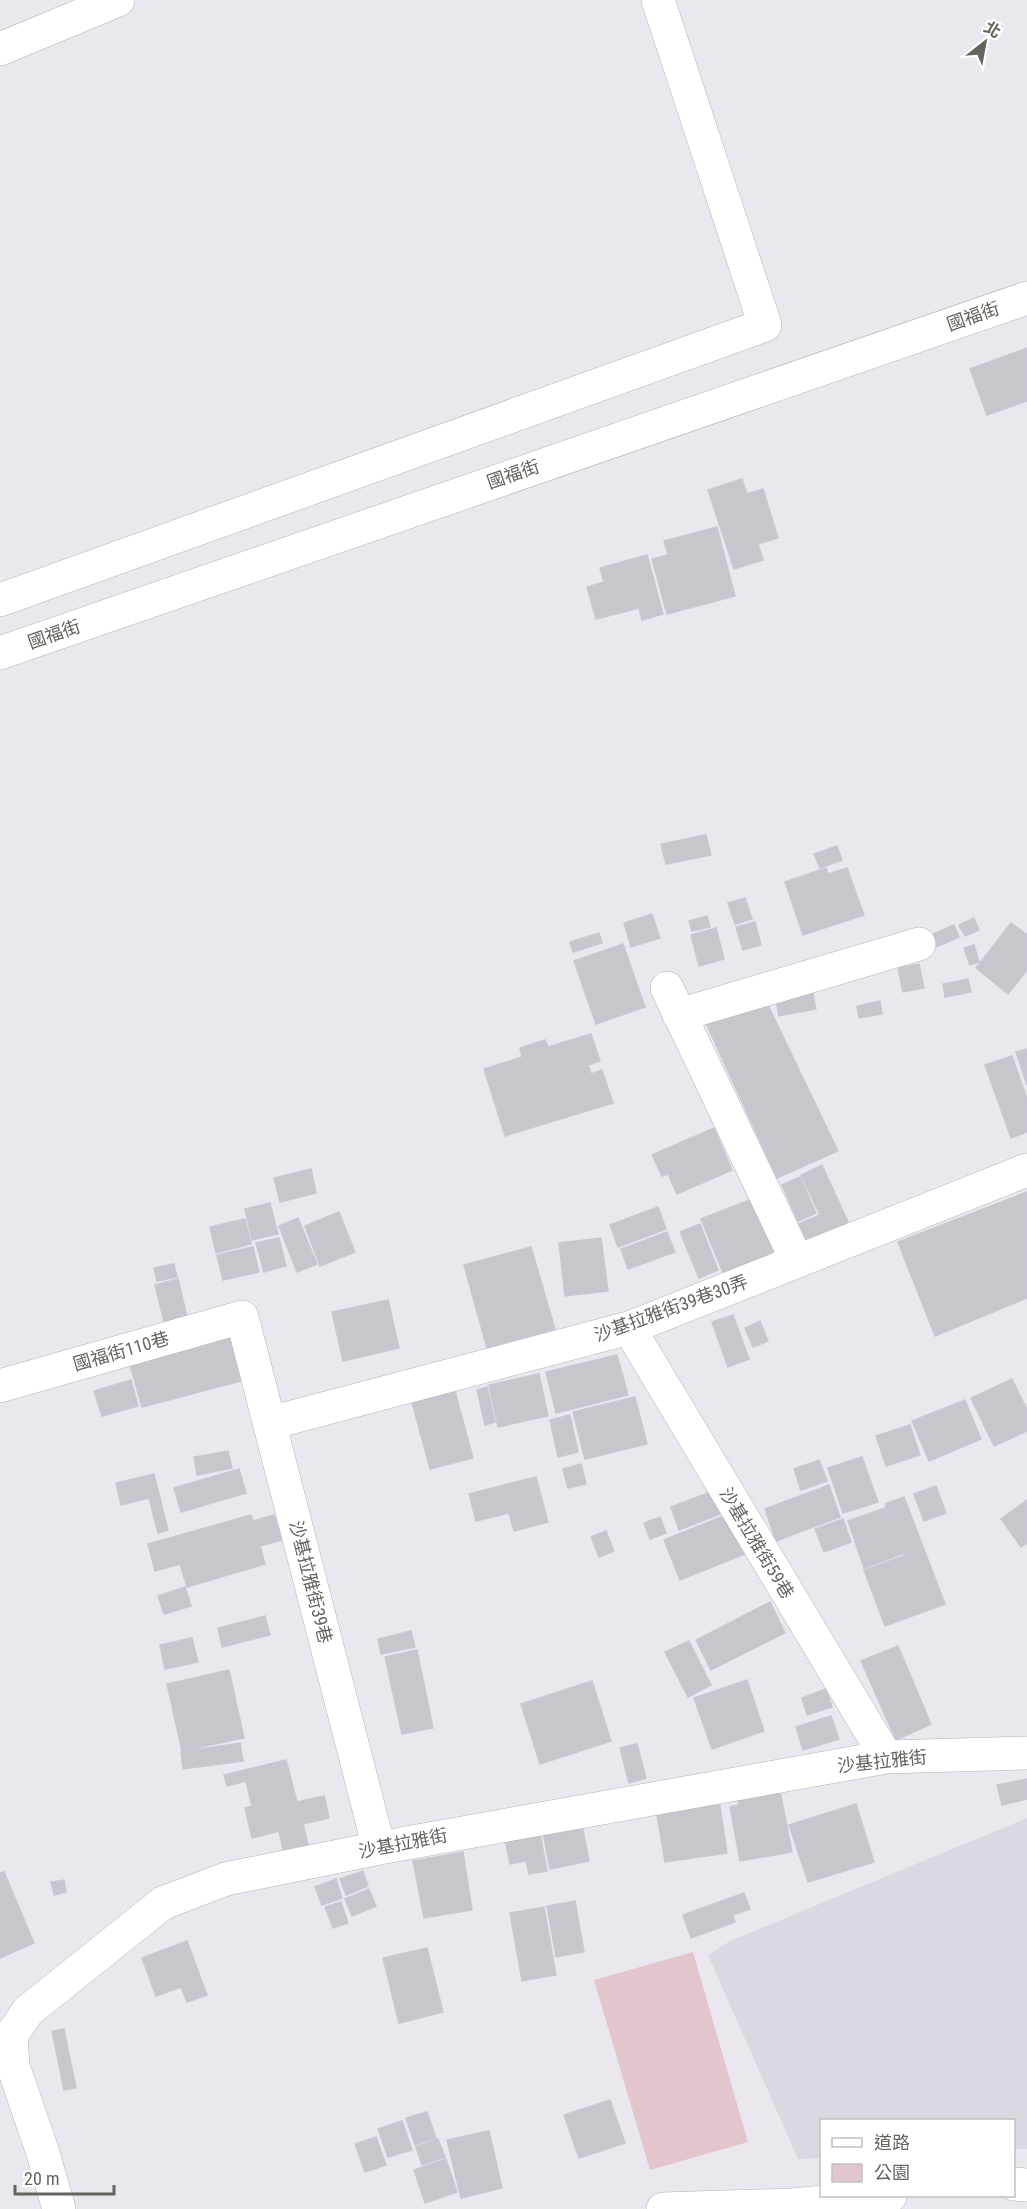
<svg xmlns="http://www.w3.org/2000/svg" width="1027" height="2209" font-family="'Roboto Condensed','Noto Sans TC',sans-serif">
  <rect width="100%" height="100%" fill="#ebe7ef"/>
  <path fill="#dcd8e1" d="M1027 1818V2149H1014V2120H822L821 2158 798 2159 708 1955 730 1941Z"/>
  <path fill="#e3c6cd" d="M693 1952 748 2142 650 2170 594 1980Z"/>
  <path fill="#c8c5cc" stroke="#cbc6d3" stroke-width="1.5" d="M1027 348V401L987 415 970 369Z
    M742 479 747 494 763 489 778 538 758 544 763 560 734 569 708 490Z
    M717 527 735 596 667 614 652 559 668 555 664 541Z
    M647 555 663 614 642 620 639 608 596 619 587 587 604 582 600 568Z
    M706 835 711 855 666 864 661 844Z
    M837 846 842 860 820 868 814 854Z
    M826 868 828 874 847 868 864 915 803 935 785 882Z
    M745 898 752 919 735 924 728 903Z
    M652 914 660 938 631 947 624 923Z
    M707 916 710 927 692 931 689 921Z
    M974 918 979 930 965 936 959 925Z
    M755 922 761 945 743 950 736 927Z
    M1011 923 1027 935V970L1008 994 976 968Z
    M954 925 959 937 936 947 931 935Z
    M716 928 724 959 699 966 691 935Z
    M599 933 602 943 573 952 570 942Z
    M623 944 645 1007 596 1024 574 961Z
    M974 945 979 962 970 965 964 948Z
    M919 964 924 988 903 992 898 968Z
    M968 979 971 992 945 997 943 984Z
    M812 989 816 1009 779 1016 775 996Z
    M764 997 838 1151 777 1178 705 1021Z
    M880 1001 882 1014 859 1018 857 1006Z
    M591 1034 600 1061 588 1065 591 1074 602 1070 613 1103 505 1136 484 1069 522 1057 520 1048 545 1040 548 1047Z
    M1027 1049V1085L1016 1052Z
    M1012 1056 1027 1099V1132L1011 1138 985 1065Z
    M714 1128 732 1170 677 1194 668 1174 662 1176 652 1155Z
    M822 1165 848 1222 807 1241 799 1224 820 1215 801 1175Z
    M311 1169 316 1193 280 1202 274 1178Z
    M800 1177 816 1213 798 1221 782 1185Z
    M1027 1192V1298L935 1336 898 1242Z
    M757 1197 782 1258 726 1280 701 1219Z
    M270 1203 278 1234 252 1240 245 1209Z
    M658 1207 666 1229 618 1247 610 1225Z
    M339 1212 355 1252 320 1266 305 1226Z
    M298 1218 317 1264 297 1272 279 1226Z
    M245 1219 251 1244 216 1253 210 1227Z
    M700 1224 718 1270 699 1278 680 1232Z
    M667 1232 675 1252 628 1269 621 1249Z
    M279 1238 286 1266 264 1272 256 1243Z
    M601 1238 608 1291 565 1296 559 1243Z
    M253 1247 259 1272 223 1280 217 1255Z
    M531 1247 555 1329 487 1348 464 1265Z
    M174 1264 177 1277 157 1281 154 1268Z
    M178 1279 188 1321 165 1326 155 1285Z
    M388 1300 399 1348 343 1361 332 1312Z
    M733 1315 749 1359 728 1367 712 1322Z
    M760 1321 768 1341 753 1347 745 1328Z
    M227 1328 241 1381 142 1407 127 1354Z
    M617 1355 628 1395 556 1413 546 1372Z
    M539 1374 548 1416 498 1427 489 1385Z
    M1012 1379 1027 1410V1431L994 1446 971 1398Z
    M131 1380 138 1406 102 1416 94 1391Z
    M487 1387 495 1422 485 1425 477 1390Z
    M455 1391 473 1458 430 1469 412 1402Z
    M635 1397 647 1444 585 1459 573 1412Z
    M965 1400 981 1439 929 1461 912 1421Z
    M570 1415 578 1452 558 1457 550 1420Z
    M910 1425 920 1455 886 1466 876 1436Z
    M228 1451 232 1468 197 1475 194 1457Z
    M862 1457 878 1502 843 1513 828 1468Z
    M819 1460 827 1481 801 1490 794 1469Z
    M581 1464 586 1484 568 1488 563 1469Z
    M239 1469 246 1493 181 1512 174 1488Z
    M154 1474 168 1530 158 1533 149 1498 121 1505 116 1483Z
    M536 1477 548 1522 514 1531 509 1513 476 1521 469 1494Z
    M829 1485 840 1517 776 1541 765 1509Z
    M936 1486 946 1513 924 1521 914 1494Z
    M716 1490 725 1512 679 1530 671 1507Z
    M904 1497 945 1604 885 1626 864 1570 904 1556 885 1504Z
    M1027 1500V1543L1021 1547 1001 1519Z
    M885 1508 902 1554 864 1568 848 1521Z
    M731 1513 747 1553 680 1580 664 1540Z
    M251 1515 253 1521 274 1515 282 1540 260 1546 265 1564 187 1587 180 1564 155 1571 148 1544Z
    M660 1517 666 1533 650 1539 644 1523Z
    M843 1519 851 1542 824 1552 815 1529Z
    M606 1531 614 1551 599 1557 591 1537Z
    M185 1587 191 1606 164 1614 158 1596Z
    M770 1602 785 1633 711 1670 696 1640Z
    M265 1616 270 1635 222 1647 218 1628Z
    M411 1631 415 1647 381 1654 378 1639Z
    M192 1638 198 1662 165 1669 160 1645Z
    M689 1641 711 1685 688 1697 665 1652Z
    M898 1646 931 1724 896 1740 861 1661Z
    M417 1650 433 1728 402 1734 385 1657Z
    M229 1670 244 1738 182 1751 167 1684Z
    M747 1680 764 1731 712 1749 694 1698Z
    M592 1681 611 1741 540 1764 521 1704Z
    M826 1689 832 1707 807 1715 802 1698Z
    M831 1716 839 1739 803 1750 796 1727Z
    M240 1743 243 1761 183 1769 181 1752Z
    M637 1744 646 1778 629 1783 620 1748Z
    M286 1760 297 1802 324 1796 329 1818 303 1824 309 1848 284 1854 279 1831 252 1838 245 1808 252 1806 246 1781 227 1786 224 1775Z
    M1027 1779V1799L1002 1805 997 1785Z
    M779 1786 792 1852 740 1861 730 1807 739 1805 737 1794Z
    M719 1800 727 1853 665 1862 656 1809Z
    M856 1804 874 1862 808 1882 789 1825Z
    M582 1825 589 1861 550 1869 543 1833Z
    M540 1833 547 1871 529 1874 526 1861 510 1864 505 1840Z
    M463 1852 472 1910 424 1918 413 1861Z
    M363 1871 368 1886 346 1895 340 1879Z
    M4 1872 34 1943 0 1958V1873Z
    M336 1879 342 1898 322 1905 315 1887Z
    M64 1880 66 1892 54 1895 51 1882Z
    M369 1889 376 1906 352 1916 345 1899Z
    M744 1893 750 1909 733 1915 735 1922 691 1938 683 1915Z
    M575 1901 584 1952 556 1957 547 1906Z
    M341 1902 348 1923 333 1928 325 1907Z
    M544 1907 556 1975 522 1981 510 1913Z
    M187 1941 207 1995 187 2002 181 1987 156 1996 142 1958Z
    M427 1948 443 2012 399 2023 383 1958Z
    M64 2029 76 2088 64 2090 52 2031Z
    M610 2100 625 2143 579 2158 564 2115Z
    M427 2112 436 2138 415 2145 406 2118Z
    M402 2121 412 2150 388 2157 378 2129Z
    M489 2131 502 2188 461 2198 447 2140Z
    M376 2137 386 2165 365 2172 355 2144Z
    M438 2139 445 2157 422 2165 416 2147Z
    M446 2159 457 2192 425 2203 414 2170Z"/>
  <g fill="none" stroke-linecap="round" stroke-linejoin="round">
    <defs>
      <path id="minor" d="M0 49 118 0
        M0 600 765 325 658 0
        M0 653 1027 298
        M667 988 797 1261
        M679 1015 919 944
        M629 1328 886 1757
        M0 1386 242 1317 379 1848
        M270 1423 629 1328 1027 1170
        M1014 2184 1027 2185
        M59 2209 43 2153 13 2066 11 2036 28 2011 163 1903 226 1879 379 1848 886 1757 1027 1753
        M663 2209 792 2205 890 2196"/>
    </defs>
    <use href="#minor" stroke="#b3b5af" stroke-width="34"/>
    <use href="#minor" stroke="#fff" stroke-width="33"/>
  </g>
  <g text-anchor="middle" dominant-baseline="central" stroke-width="5" stroke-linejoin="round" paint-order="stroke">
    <g font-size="18" fill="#63655e" stroke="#fff">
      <text transform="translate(973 316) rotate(-19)">國福街</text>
      <text transform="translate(513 474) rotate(-19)">國福街</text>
      <text transform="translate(54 634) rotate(-19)">國福街</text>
      <text transform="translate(671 1308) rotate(-20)">沙基拉雅街39巷30弄</text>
      <text transform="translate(121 1351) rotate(-16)">國福街110巷</text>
      <text transform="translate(757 1543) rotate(59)">沙基拉雅街59巷</text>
      <text transform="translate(311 1582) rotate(76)">沙基拉雅街39巷</text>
      <text transform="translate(882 1761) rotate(-6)">沙基拉雅街</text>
      <text transform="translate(403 1843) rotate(-11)">沙基拉雅街</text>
    </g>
  </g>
  <rect x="820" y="2119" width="195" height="78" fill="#ffffff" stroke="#c1c1bf" stroke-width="1.5"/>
  <rect x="832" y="2138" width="30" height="9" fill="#ffffff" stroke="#c1c1bf" stroke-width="1.5"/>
  <text x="874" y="2149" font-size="18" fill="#63655e">道路</text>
  <rect x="832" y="2164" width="30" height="18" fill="#e3c6cd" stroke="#c1c1bf" stroke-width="1.5"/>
  <text x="874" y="2179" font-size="18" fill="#63655e">公園</text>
  <g transform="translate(985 42) rotate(31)" stroke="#ffffff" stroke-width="4.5" paint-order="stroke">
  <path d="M0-4.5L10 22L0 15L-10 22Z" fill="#63655e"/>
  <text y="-9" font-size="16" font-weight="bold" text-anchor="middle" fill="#63655e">北</text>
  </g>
  <path d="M15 2185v9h99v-9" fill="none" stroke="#63655e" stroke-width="3"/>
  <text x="24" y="2185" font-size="18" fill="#63655e" stroke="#ffffff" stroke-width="4.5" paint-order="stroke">20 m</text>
</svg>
